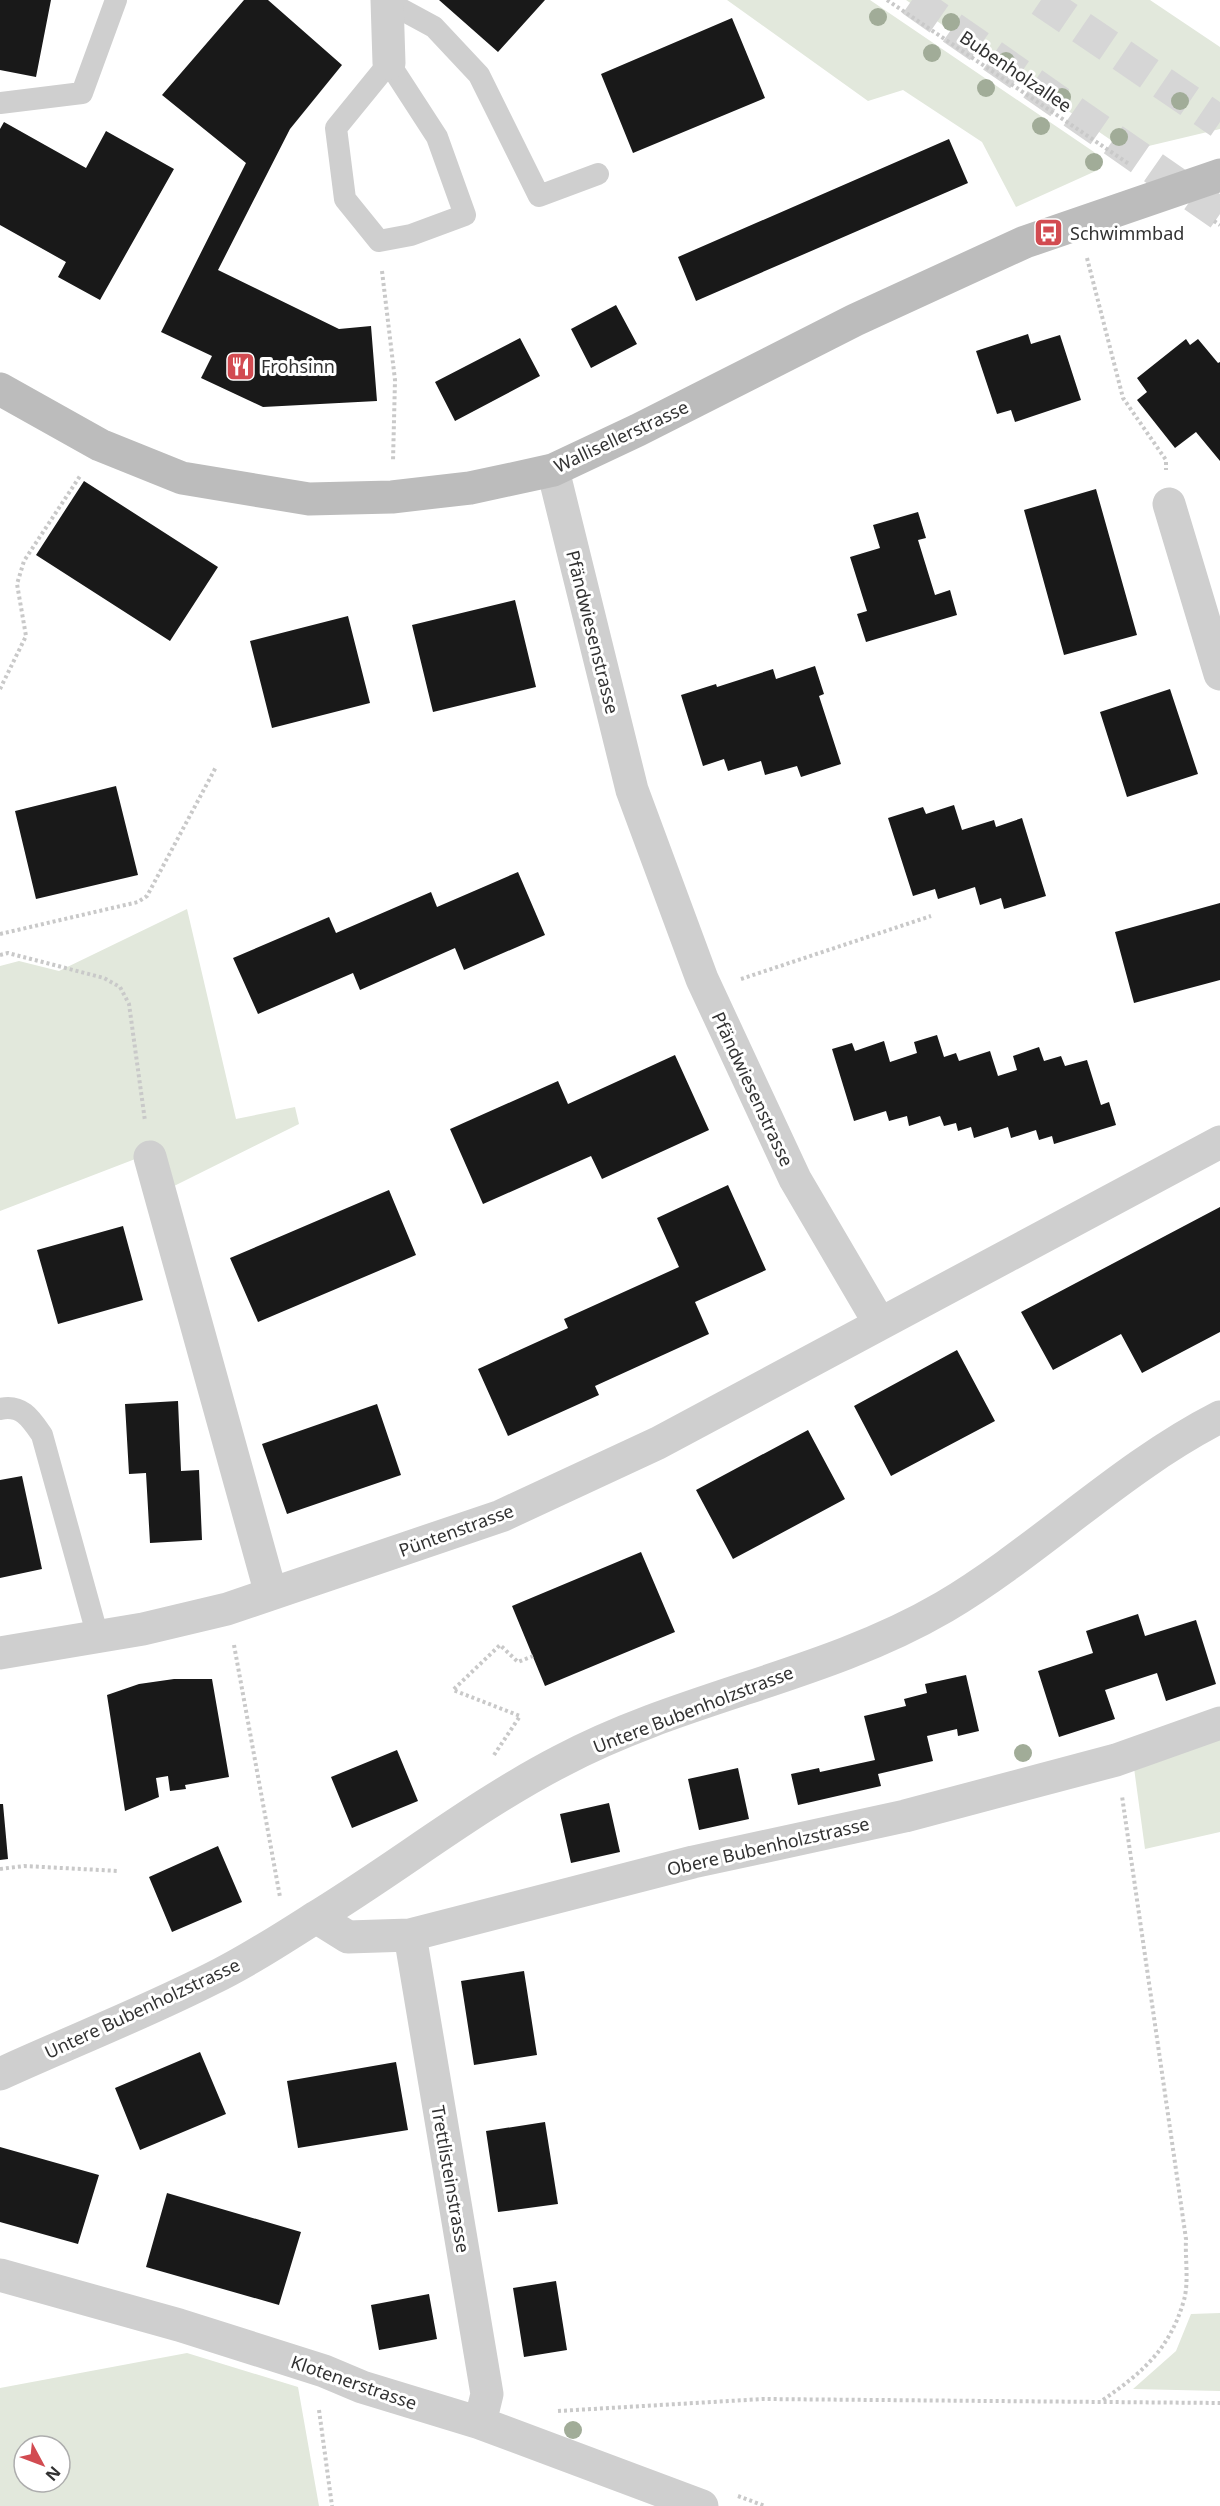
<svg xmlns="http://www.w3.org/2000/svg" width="1220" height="2506" font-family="'Noto Sans',sans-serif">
  <rect width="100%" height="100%" fill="#fff"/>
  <path fill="#e2e8dc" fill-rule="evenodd" d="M727 0H870L1094 152 1100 161 1098 170 1016 207 982 142 903 90 868 101Z
    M906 0H1150L1220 47V129L1136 149H1124Z
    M187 909 236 1119 295 1107 299 1124 166 1190 156 1151 0 1211V966L19 961 59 971Z
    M1220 1738V1832L1145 1849 1134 1768Z
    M1220 2313V2391L1133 2389 1176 2351 1191 2314Z
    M187 2353 298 2387 319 2506H0V2388ZM24 2446H60V2482H24Z"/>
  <path fill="#191919" d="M0 0H51L36 77 0 70Z
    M244 0H268L342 65 290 129 218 270 339 329 371 326 377 401 263 407 201 378 212 356 161 332 246 163 162 95Z
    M439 0H545L498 52Z
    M732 18 765 98 633 153 601 74Z
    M4 122 86 168 106 131 174 169 100 300 58 277 66 262 0 225V129Z
    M949 139 968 183 696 301 678 257Z
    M616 305 637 344 591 368 571 329Z
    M1028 334 1031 344 1060 335 1081 400 1015 422 1011 410 997 414 976 351Z
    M520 338 540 376 455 421 435 382Z
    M1186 339 1190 345 1198 339 1218 363 1220 362V461L1196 432 1175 448 1137 400 1147 392 1137 378Z
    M84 481 218 567 170 641 36 555Z
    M1096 489 1137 635 1064 655 1024 510Z
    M918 512 926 538 918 540 935 595 950 590 957 615 866 642 857 614 867 611 850 557 880 548 873 525Z
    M515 600 536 687 433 712 412 625Z
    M348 616 370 703 272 728 250 641Z
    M815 666 824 694 819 696 841 764 801 777 797 766 765 775 761 761 728 771 724 759 703 766 681 695 716 684 717 687 773 669 776 679Z
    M1170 689 1198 774 1127 797 1100 712Z
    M116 786 138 875 36 899 15 811Z
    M954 805 962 830 994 820 996 827 1022 818 1046 896 1004 909 1001 898 980 905 975 887 938 899 935 889 913 896 888 818 923 807 926 814Z
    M518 872 545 935 464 970 455 948 360 990 353 973 258 1014 233 958 329 917 336 933 431 892 437 907Z
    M1220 903V980L1134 1003 1115 932Z
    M937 1035 944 1057 956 1053 959 1061 990 1051 998 1076 1017 1070 1013 1056 1039 1047 1044 1061 1061 1056 1065 1066 1087 1060 1101 1105 1109 1102 1116 1125 1054 1144 1052 1136 1039 1140 1036 1130 1011 1138 1008 1127 974 1138 971 1127 958 1131 956 1123 944 1126 940 1116 909 1126 907 1116 889 1121 886 1111 854 1121 832 1049 852 1043 855 1051 884 1041 890 1062 917 1053 914 1042Z
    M675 1055 709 1130 602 1179 591 1156 483 1204 450 1129 558 1081 568 1104Z
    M728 1185 766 1270 695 1302 709 1334 595 1386 599 1395 508 1436 478 1369 568 1328 564 1319 679 1267 657 1218Z
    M389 1190 416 1255 258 1322 230 1258Z
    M1220 1207V1332L1142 1373 1121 1334 1053 1370 1021 1312Z
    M123 1226 143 1300 58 1324 37 1250Z
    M957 1350 995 1421 891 1476 854 1406Z
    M178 1401 181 1471 199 1470 202 1540 150 1543 146 1473 129 1474 125 1404Z
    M377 1404 401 1475 287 1514 262 1444Z
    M808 1430 845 1499 733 1559 696 1490Z
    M22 1476 42 1569 0 1578V1480Z
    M641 1552 675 1632 545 1686 512 1606Z
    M1138 1614 1145 1636 1196 1620 1216 1684 1166 1701 1157 1673 1105 1690 1115 1719 1059 1737 1038 1671 1093 1653 1086 1631Z
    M966 1675 979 1731 958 1736 957 1729 927 1736 933 1761 878 1774 881 1786 798 1805 791 1774 819 1768 820 1772 875 1760 864 1716 906 1706 904 1699 927 1693 925 1684Z
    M174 1679H212L229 1777 185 1785 186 1789 170 1791 168 1776 156 1778 159 1797 125 1811 107 1695 139 1684Z
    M397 1750 418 1801 352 1828 331 1777Z
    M738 1768 749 1819 699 1830 688 1779Z
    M609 1803 620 1852 571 1863 560 1814Z
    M0 1804H3L8 1859 0 1860Z
    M218 1846 242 1902 172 1932 149 1877Z
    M524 1971 537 2055 474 2065 461 1981Z
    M200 2052 226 2114 140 2150 115 2088Z
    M396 2062 408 2130 298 2148 287 2081Z
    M545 2122 558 2204 498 2212 486 2131Z
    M0 2147 99 2175 78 2244 0 2222Z
    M167 2193 301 2232 279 2305 146 2267Z
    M556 2281 567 2350 524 2357 513 2288Z
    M429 2294 437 2339 379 2350 371 2305Z"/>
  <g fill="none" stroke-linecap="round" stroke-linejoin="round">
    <path stroke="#d6d6d6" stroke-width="33" stroke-dasharray="33 16" stroke-linecap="butt" d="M912 0 1220 214
      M1041 0 1220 122"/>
    <path stroke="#c9c9c9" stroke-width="4" stroke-dasharray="3 3" stroke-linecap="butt" d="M887 0 1129 164
      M1214 221 1220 225
      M1087 258 1123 398 1166 460V470
      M382 271 395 380 393 461
      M0 689 26 636 17 584 24 561 80 476
      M0 934 138 902 147 896 216 767
      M0 955 8 953 104 978 120 987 129 1004 145 1121
      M741 979 931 916
      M234 1645 280 1897
      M494 1755 520 1716 453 1690 500 1645 518 1662 533 1656
      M0 1869 24 1866 119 1871
      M1103 2400C1143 2372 1170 2349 1184 2300 1189 2282 1185 2258 1186 2239L1122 1796
      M319 2410 332 2506
      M558 2411 763 2399 1220 2403
      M738 2496 765 2506"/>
    <path stroke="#cfcfcf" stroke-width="22" d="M388 2 434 27 479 75 539 196 598 174
      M389 63 437 137 465 215 411 235 379 241 345 199 336 128Z
      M0 103 82 93 116 0
      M0 1409C22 1404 31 1419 42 1435L98 1637"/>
    <path stroke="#cfcfcf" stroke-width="33" d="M387 0 389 63
      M553 470 632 790 702 979 795 1179 880 1324 1220 1142
      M1169 504 1220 674
      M150 1157 271 1594
      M0 1653 143 1629 227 1609 501 1516 658 1443 880 1324
      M316 1917 348 1937 410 1935 693 1862 905 1816 1116 1760 1220 1723
      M410 1935 487 2394 480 2423
      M0 2074C70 2042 142 2014 211 1979 246 1962 280 1940 313 1919 397 1868 474 1806 561 1761 683 1696 824 1677 944 1607 1040 1550 1120 1468 1220 1417
      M0 2275 179 2325 324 2371 362 2387 480 2423 702 2506"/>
    <path stroke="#bcbcbc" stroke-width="33" d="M0 389 100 445 182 478 309 499 392 497 470 488 553 470 638 430 855 320 1025 242 1220 175"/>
  </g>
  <g fill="#a1ac98">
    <circle cx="878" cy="17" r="9"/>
    <circle cx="951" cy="22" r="9"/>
    <circle cx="932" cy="53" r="9"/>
    <circle cx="1006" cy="61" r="9"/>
    <circle cx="986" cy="88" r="9"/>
    <circle cx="1062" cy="97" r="9"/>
    <circle cx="1180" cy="101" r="9"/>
    <circle cx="1041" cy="126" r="9"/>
    <circle cx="1119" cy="137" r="9"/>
    <circle cx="1094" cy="162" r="9"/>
    <circle cx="1023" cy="1753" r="9"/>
    <circle cx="573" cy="2430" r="9"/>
  </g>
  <defs>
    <symbol id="bus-square" viewBox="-11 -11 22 22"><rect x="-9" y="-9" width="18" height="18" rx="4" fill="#d24b51" stroke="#fff"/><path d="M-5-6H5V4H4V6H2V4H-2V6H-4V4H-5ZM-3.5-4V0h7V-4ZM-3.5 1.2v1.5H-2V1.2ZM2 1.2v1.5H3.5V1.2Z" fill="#fff"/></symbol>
    <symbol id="restaurant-square" viewBox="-11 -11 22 22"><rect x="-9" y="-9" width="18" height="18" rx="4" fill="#d24b51" stroke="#fff"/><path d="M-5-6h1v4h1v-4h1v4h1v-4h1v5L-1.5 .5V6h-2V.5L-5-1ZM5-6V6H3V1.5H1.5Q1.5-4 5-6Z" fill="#fff"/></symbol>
  </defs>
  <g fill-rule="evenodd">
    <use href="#bus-square" x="1032" y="216" width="33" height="33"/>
    <use href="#restaurant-square" x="224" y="350" width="33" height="33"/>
  </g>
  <g text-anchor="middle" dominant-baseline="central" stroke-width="6" stroke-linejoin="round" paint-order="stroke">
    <g font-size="18" fill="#323232" stroke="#fff">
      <text transform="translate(1016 71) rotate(34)">Bubenholzallee</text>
      <text transform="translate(621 436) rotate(-25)">Wallisellerstrasse</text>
      <text transform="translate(593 632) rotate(76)">Pfändwiesenstrasse</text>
      <text transform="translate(753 1089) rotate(65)">Pfändwiesenstrasse</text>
      <text transform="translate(456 1530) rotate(-20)">Püntenstrasse</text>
      <text transform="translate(693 1709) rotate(-21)">Untere Bubenholzstrasse</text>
      <text transform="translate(768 1846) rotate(-13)">Obere Bubenholzstrasse</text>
      <text transform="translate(142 2008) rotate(-25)">Untere Bubenholzstrasse</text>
      <text transform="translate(451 2179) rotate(80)">Trettlisteinstrasse</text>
      <text transform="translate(354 2382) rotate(19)">Klotenerstrasse</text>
    </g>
    <g font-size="18" fill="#323232" stroke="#fff" text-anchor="start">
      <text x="1070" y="233">Schwimmbad</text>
      <text x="261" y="366">Frohsinn</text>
    </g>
  </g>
  <g transform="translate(42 2464) rotate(131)"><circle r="28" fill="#ffffff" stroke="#adadad" stroke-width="1.5"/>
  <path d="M0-4.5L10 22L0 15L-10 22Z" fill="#d24b51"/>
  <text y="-9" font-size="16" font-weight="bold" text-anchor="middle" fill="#323232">N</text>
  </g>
</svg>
